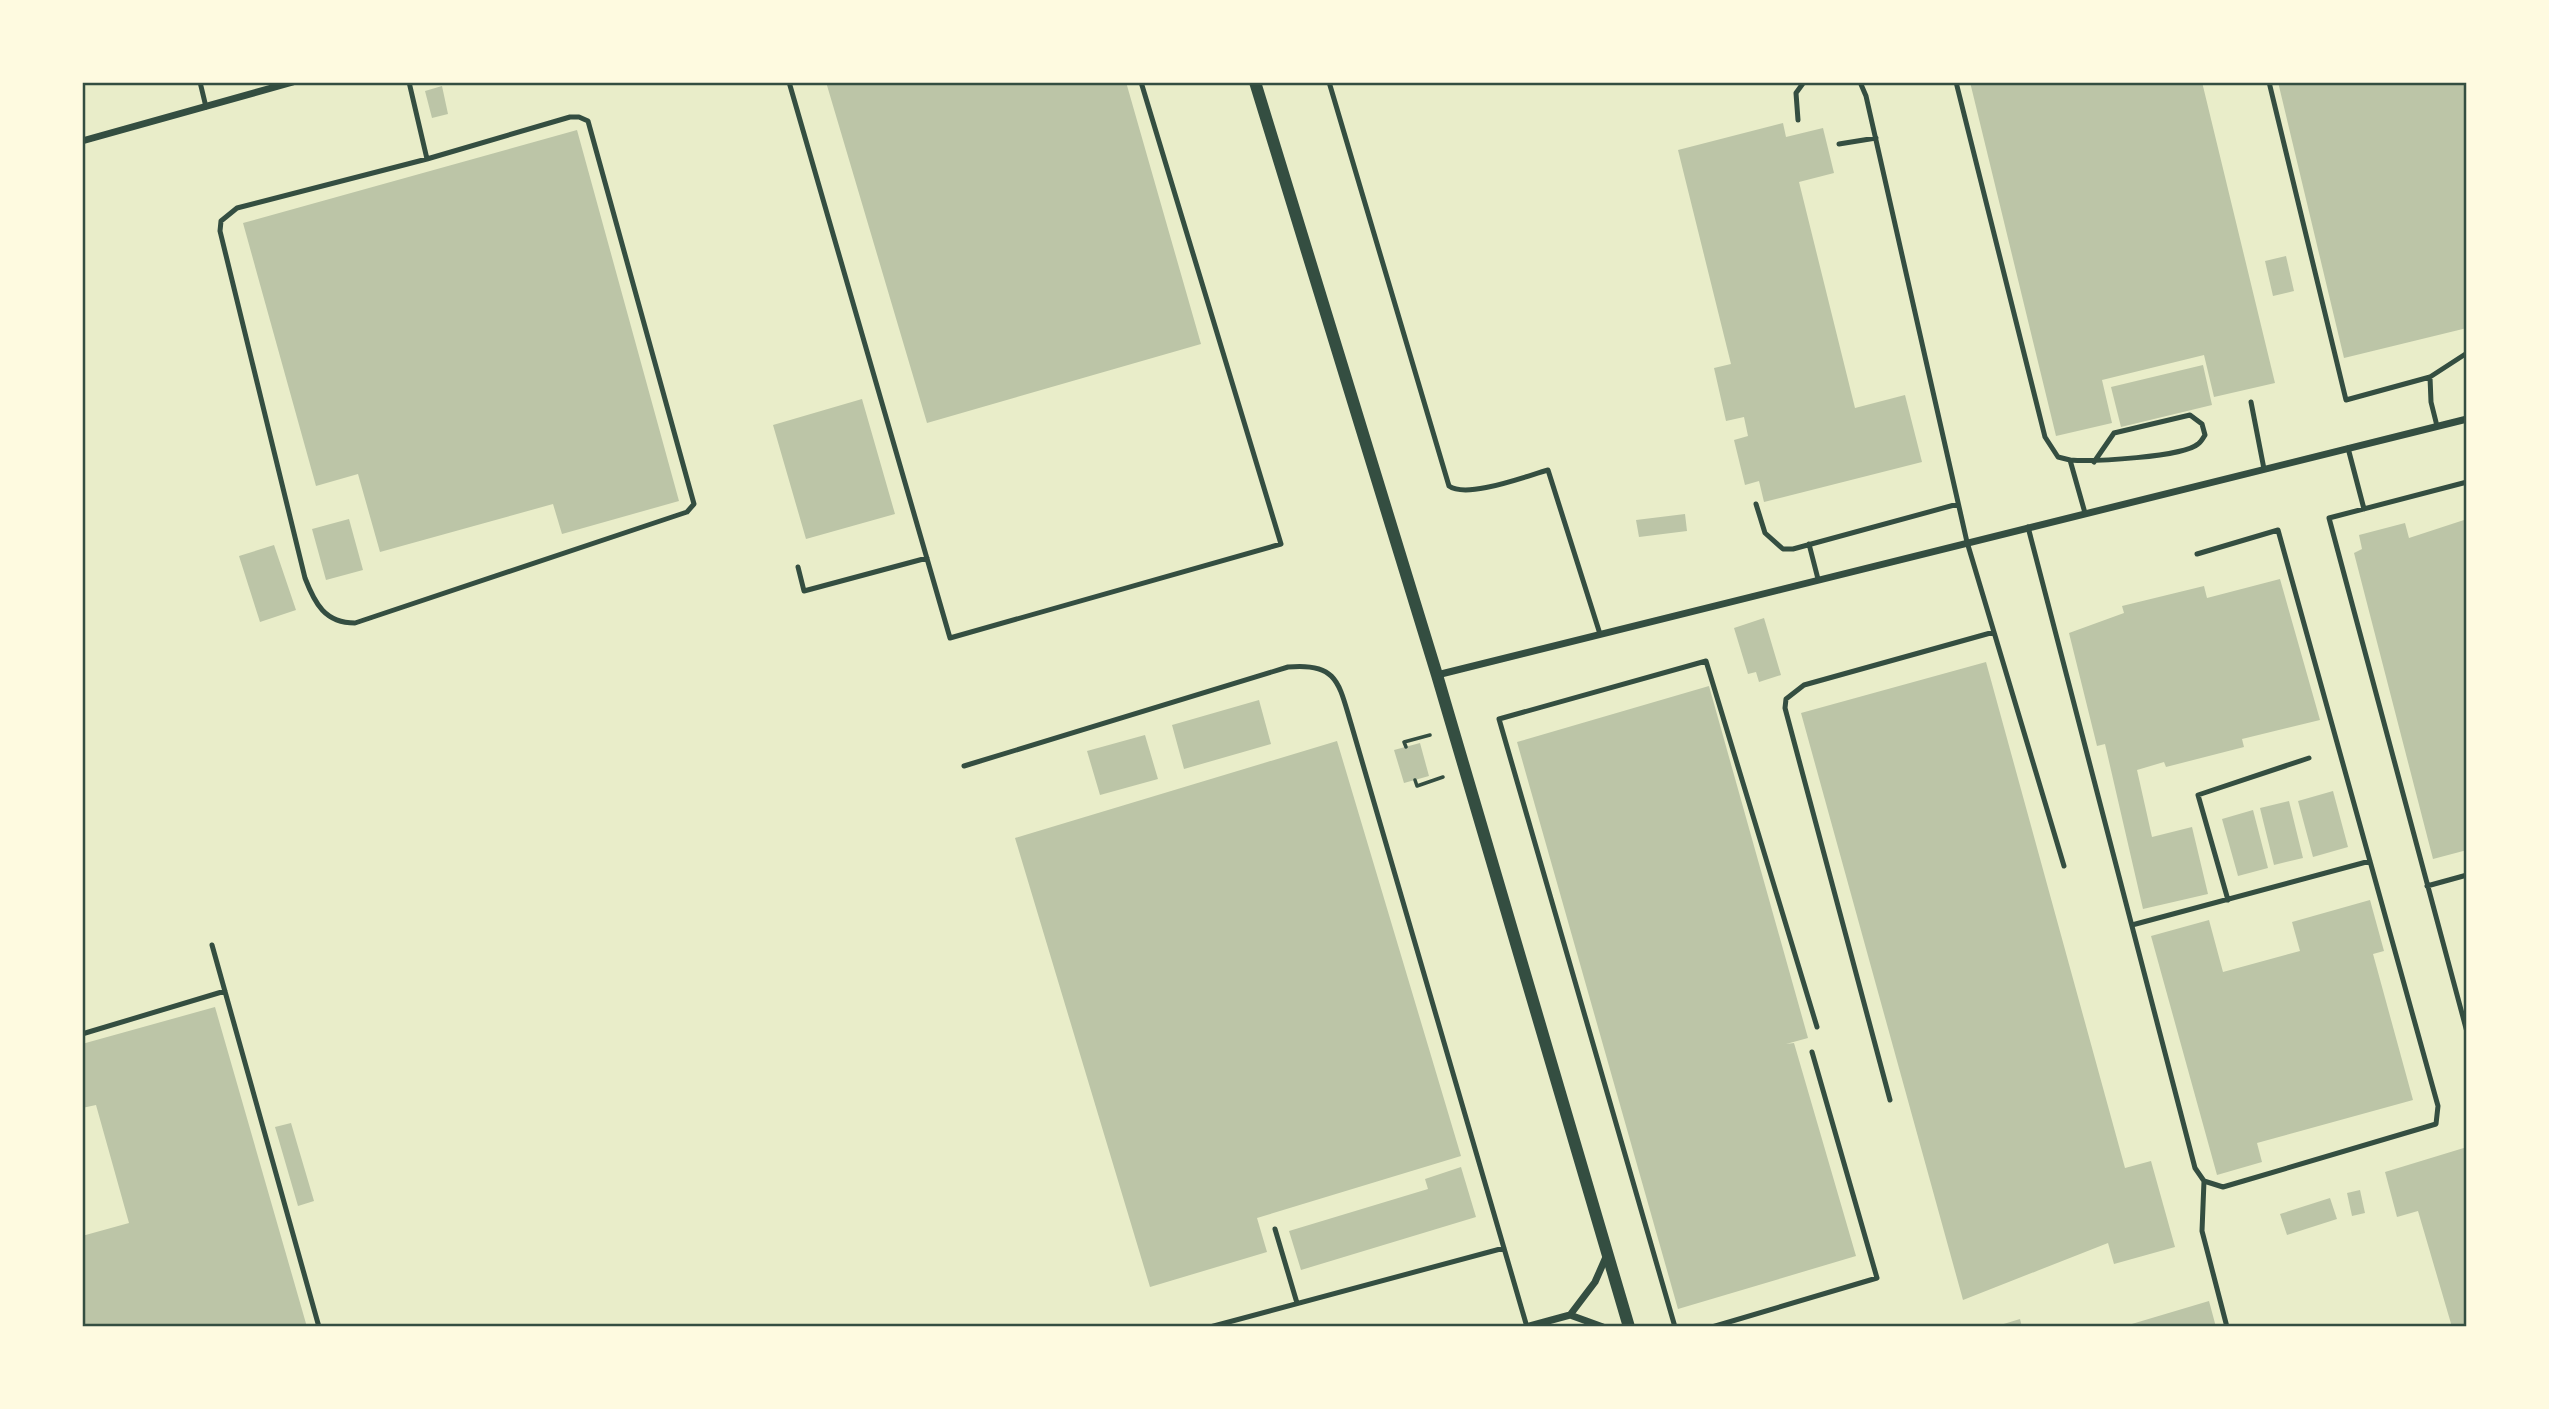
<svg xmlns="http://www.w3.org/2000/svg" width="2549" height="1409" font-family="Barlow,sans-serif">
  <rect width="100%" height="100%" fill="#e9edc9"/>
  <path fill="#bcc5a7" d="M826 82H1126L1201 344 927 423Z
    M1970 82H2202L2275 383 2214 397 2204 355 2102 380 2112 423 2056 436Z
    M2278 82H2467V328L2344 358Z
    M442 86 448 114 432 118 425 91Z
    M1783 123 1786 137 1823 128 1834 173 1799 182 1855 408 1905 395 1922 462 1764 502 1759 481 1745 485 1734 440 1748 436 1744 417 1726 421 1714 368 1731 364 1678 150Z
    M577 130 679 501 562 534 553 504 380 552 358 474 316 486 243 223Z
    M2286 256 2294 291 2273 296 2265 261Z
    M2203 365 2212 405 2121 427 2111 387Z
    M862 399 895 514 806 539 773 425Z
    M1685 514 1687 531 1639 537 1636 520Z
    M349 519 363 570 326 580 312 529Z
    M2464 520 2467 530V850L2433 859 2354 553 2362 549 2359 535 2405 523 2409 538Z
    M274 545 296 610 260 622 239 556Z
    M2280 579 2320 720 2242 739 2244 747 2166 767 2164 762 2137 770 2152 837 2192 827 2208 894 2143 909 2105 744 2097 746 2069 633 2124 613 2122 606 2204 586 2207 598Z
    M1764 618 1781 675 1759 682 1756 672 1748 674 1734 628Z
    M1986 662 2125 1168 2151 1161 2175 1247 2114 1264 2108 1243 1963 1300 1801 713Z
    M1709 686 1808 1038 1786 1044 1794 1043 1856 1256 1678 1309 1517 742Z
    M1259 700 1271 744 1184 769 1172 725Z
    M1145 735 1158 779 1100 795 1087 751Z
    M1337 741 1461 1156 1257 1218 1267 1252 1150 1287 1015 838Z
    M1420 743 1429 776 1404 783 1394 750Z
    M2333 791 2348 847 2313 857 2298 801Z
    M2289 801 2303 858 2274 865 2260 808Z
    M2253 810 2268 868 2238 876 2222 819Z
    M2370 900 2384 951 2373 954 2413 1100 2257 1143 2262 1162 2217 1175 2151 936 2209 920 2223 972 2300 951 2292 922Z
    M215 1007 307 1327H82V1236L129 1223 96 1105 82 1108V1044Z
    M291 1123 314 1201 298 1206 275 1127Z
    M2467 1147V1327H2452L2418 1211 2397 1217 2385 1172Z
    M1461 1167 1476 1217 1301 1270 1289 1231 1428 1189 1425 1179Z
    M2360 1190 2365 1213 2352 1216 2347 1193Z
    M2330 1198 2337 1219 2287 1235 2280 1214Z
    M2209 1301 2216 1327H2125V1326Z
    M2020 1319 2022 1327H1997V1326Z"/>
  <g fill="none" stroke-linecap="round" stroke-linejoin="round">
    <path stroke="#344e41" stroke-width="3.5" d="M1406 747 1404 742 1430 735
      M1415 780 1417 786 1443 777"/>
    <path stroke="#344e41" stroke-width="5" d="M200 82 206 107
      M409 82 427 159
      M789 82 950 638 1281 544 1141 82
      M1329 82 1449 486C1467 499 1526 476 1548 470L1600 634
      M1860 82 1866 96 1967 542 2064 866
      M1956 82 2045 437 2058 457 2070 460 2085 513
      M2269 82 2346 400 2430 377 2467 353
      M570 117H579L588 121 694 504 687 512 355 623C325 623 315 604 305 578L220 231 221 221 237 208 427 159Z
      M1798 120 1796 93 1804 82
      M1839 144 1876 138
      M2430 377 2431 402 2437 426
      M2251 402 2264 469
      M2348 448 2364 509
      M2070 460C2092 462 2183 457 2198 444 2201 442 2203 438 2205 435L2202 424 2190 415 2114 433 2094 462
      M2467 482 2329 518 2467 1032
      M1756 504 1765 533 1783 549H1793L1958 504
      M2028 527 2195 1168 2204 1181 2223 1187 2436 1124 2438 1106 2278 530 2197 554
      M1809 544 1818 579
      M798 567 804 591 927 558
      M964 766 1288 667C1339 662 1339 685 1352 727L1527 1327
      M2427 886 2467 875
      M2228 900 2198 795 2309 758
      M2132 925 2370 861
      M212 945 319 1327
      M82 1034 225 991
      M1890 1100 1785 708 1786 699 1804 685 1994 632
      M2204 1181 2202 1231 2227 1327
      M1275 1229 1297 1303
      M1210 1327 1504 1248
      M1675 1327 1499 719 1706 661 1817 1027
      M1712 1327 1877 1278 1812 1052"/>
    <path stroke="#344e41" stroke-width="7" d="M82 141 293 82
      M1437 675 2467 419
      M1526 1327 1570 1315
      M1603 1327 1570 1315 1595 1282 1606 1257"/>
    <path stroke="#344e41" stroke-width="12" d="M1255 82 1437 675 1629 1327"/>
  </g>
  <rect width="2549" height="1409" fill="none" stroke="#fefae0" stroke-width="168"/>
  <rect x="84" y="84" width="2381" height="1241" fill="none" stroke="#344e41" stroke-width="2.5"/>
</svg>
